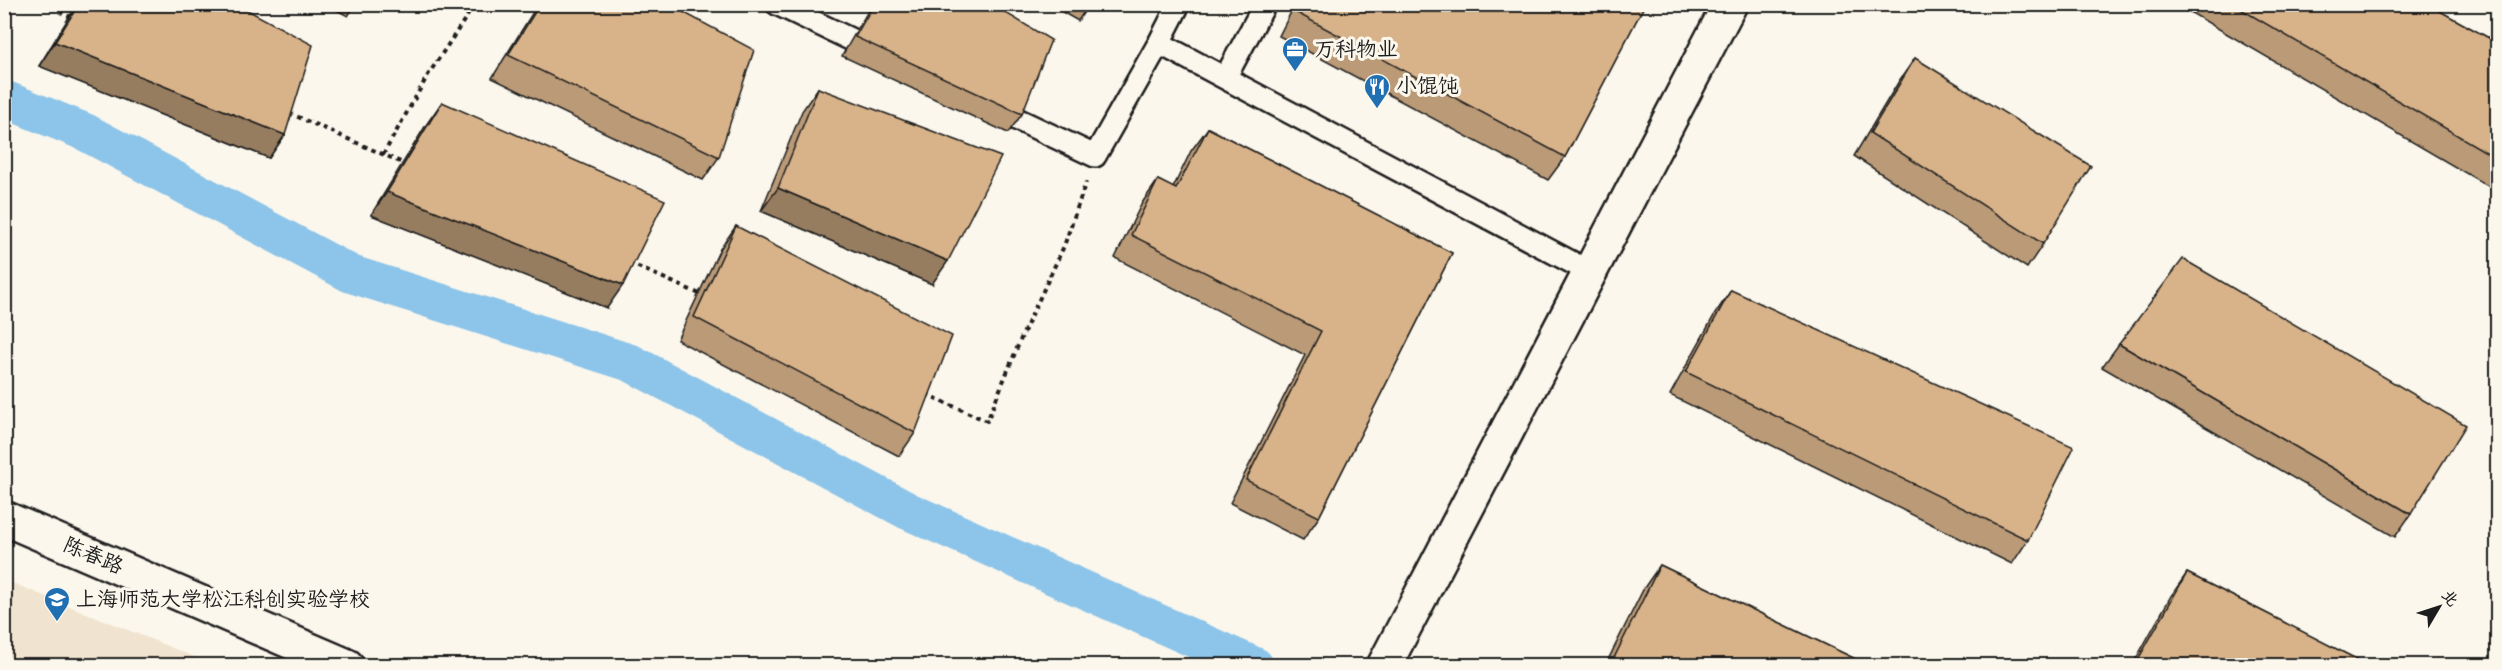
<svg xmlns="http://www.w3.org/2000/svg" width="2502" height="670" font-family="Mynerve,'LXGW WenKai TC',sans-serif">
  <rect width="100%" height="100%" fill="#fbf7ec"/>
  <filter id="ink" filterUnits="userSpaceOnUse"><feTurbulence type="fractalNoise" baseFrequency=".0167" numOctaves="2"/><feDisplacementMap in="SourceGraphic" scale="12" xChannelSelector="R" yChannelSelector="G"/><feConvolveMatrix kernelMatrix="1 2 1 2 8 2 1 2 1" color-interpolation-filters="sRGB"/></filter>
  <g filter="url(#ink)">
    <path fill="#f0e3cf" d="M5 580 214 665H5Z"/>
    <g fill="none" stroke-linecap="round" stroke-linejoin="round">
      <path stroke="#8cc4ea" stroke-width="38" d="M4 99 85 132 351 274 631 363 908 511 1255 666"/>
      <defs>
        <path id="service" d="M777 4 877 52
          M1179 4 1159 43 1590 272
          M1225 78 1265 4
          M991 107 1095 156 1159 43"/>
        <path id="minor" d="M1384 666 1730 4"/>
        <path id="tertiary" d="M4 518 347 666"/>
      </defs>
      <use href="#service" stroke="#1c1c1c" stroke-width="26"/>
      <use href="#minor" stroke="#1c1c1c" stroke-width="38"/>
      <use href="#tertiary" stroke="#1c1c1c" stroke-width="38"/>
      <path stroke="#1c1c1c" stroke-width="4" stroke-dasharray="4.5 4.5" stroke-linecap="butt" d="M43 4 73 18
        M289 113 405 164
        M383 155 428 75 475 4
        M629 263 702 295
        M926 394 987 421 1022 336 1064 246 1086 182"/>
      <use href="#service" stroke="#fbf7ec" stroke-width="21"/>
      <use href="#minor" stroke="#fbf7ec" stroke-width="33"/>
      <use href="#tertiary" stroke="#fbf7ec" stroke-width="33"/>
    </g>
    <path fill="#ba9a77" stroke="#1c1c1c" stroke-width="1.5" d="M77 4H236L285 135 269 158 39 66Z
      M325 4H356L348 16Z
      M538 4H668L719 157 703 180 492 78Z
      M773 4H793L788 11Z
      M872 4H991L1022 114 1008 133 842 56Z
      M1048 4H1089L1078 21Z
      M1295 4H1645L1565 157 1548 180 1279 36Z
      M2176 4H2427L2498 43V192Z
      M1915 58 2043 244 2027 268 1854 156 1899 81Z
      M818 88 932 284 761 211 802 111Z
      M442 102 607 308 371 215 426 125Z
      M1208 128 1452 253 1319 517 1303 540 1230 503 1305 355 1115 258 1142 203 1158 180 1173 188 1191 151Z
      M736 226 915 433 899 456 677 340 720 249Z
      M1731 290 2028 540 2012 564 1670 395 1715 314Z
      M2119 344 2411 514 2395 537 2102 367Z
      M1660 565 1870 666H1605L1644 588Z
      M2187 573 2370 666H2132L2171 596Z"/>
    <path fill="#977d61" stroke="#1c1c1c" stroke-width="1.5" d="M55 42 285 135 269 158 39 66Z
      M778 188 948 261 932 284 761 211Z
      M387 192 623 285 607 308 371 215Z"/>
    <path fill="#d8b38a" stroke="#1c1c1c" stroke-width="1.5" d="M4 4H12L6 15H4Z
      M79 4H236L313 45 285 135 55 42Z
      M540 4H668L754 50 719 157 508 55Z
      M874 4H991L1051 40 1022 114 855 37Z
      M1299 4H1645L1565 157 1295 12Z
      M2232 4H2427L2498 43V159Z
      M1915 58 2091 166 2043 244 1870 133Z
      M818 88 1001 157 948 261 778 188Z
      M442 102 665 200 623 285 387 192Z
      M1208 128 1452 253 1319 517 1246 480 1321 331 1131 235 1158 180 1176 189Z
      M736 226 952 336 915 433 694 317Z
      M2183 259 2466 425 2411 514 2119 344Z
      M1731 290 2074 447 2028 540 1686 372Z
      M1660 565 1870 666H1628L1614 658Z
      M2187 573 2370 666 2135 665Z"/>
  </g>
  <defs>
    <symbol id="office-pin" viewBox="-11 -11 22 30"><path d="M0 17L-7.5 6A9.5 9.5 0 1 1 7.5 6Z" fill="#1f6fb2" stroke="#fbf7ec"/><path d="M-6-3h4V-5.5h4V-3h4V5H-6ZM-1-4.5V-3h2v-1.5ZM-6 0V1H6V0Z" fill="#fff"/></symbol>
    <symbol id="restaurant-pin" viewBox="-11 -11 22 30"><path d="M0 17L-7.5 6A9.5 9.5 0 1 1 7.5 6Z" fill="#1f6fb2" stroke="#fbf7ec"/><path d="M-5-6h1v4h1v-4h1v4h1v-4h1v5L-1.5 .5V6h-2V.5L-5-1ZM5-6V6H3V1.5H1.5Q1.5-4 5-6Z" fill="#fff"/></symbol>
    <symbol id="school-pin" viewBox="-11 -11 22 30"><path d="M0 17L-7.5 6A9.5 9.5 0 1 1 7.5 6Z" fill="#1f6fb2" stroke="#fbf7ec"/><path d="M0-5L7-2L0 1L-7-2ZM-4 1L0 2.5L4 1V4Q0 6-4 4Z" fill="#fff"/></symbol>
  </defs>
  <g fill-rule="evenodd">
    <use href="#office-pin" x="1280" y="35" width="30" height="40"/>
    <use href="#restaurant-pin" x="1362" y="72" width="30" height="40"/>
    <use href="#school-pin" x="42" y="585" width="30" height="40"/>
  </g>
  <g text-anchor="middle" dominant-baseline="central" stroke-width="6" stroke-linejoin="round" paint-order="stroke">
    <g font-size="21" fill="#1c1c1c" stroke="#fbf7ec" text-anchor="start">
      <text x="1314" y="50">万科物业</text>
      <text x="1396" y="87">小馄饨</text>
      <text x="76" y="600">上海师范大学松江科创实验学校</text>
    </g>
    <g font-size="21" fill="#1c1c1c" stroke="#fbf7ec">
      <text transform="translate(93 556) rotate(23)">陈春路</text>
    </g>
  </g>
  <rect width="2502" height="670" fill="none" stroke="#fbf7ec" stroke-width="24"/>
  <rect x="12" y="12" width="2478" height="646" fill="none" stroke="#1c1c1c" stroke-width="2" filter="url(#ink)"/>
  <g transform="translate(2439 607) rotate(51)" stroke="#fbf7ec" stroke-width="4.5" paint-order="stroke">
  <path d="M0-4.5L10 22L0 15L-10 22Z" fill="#1c1c1c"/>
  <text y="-9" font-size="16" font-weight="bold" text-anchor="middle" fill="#1c1c1c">北</text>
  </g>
</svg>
